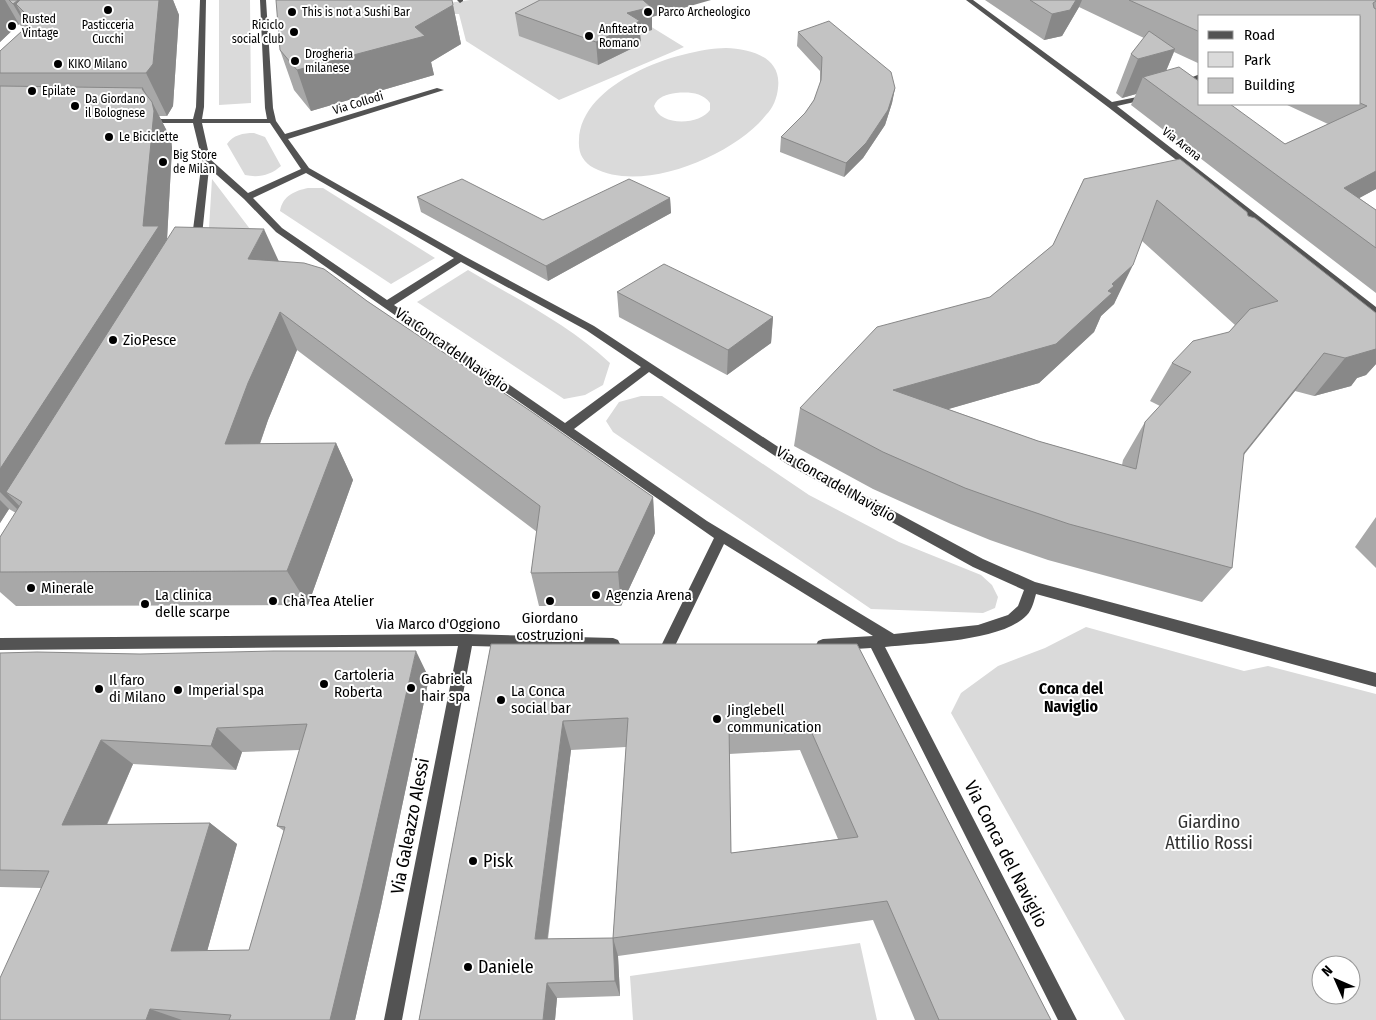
<svg xmlns="http://www.w3.org/2000/svg" width="1376" height="1020" font-family="'Fira Sans Condensed',sans-serif">
  <rect width="100%" height="100%" fill="#fff"/>
  <path fill="#dadada" fill-rule="evenodd" d="M219 0H250L251 103 219 105Z
    M470 0H567L624 10 684 47 559 100 466 41 459 14H453L448 3Z
    M726 48C751 49 782 57 778 88 777 98 773 108 766 115 734 155 643 194 594 168 583 162 578 153 579 140 581 82 678 49 726 48ZM676 93C688 92 702 92 710 103V110C700 125 660 127 654 106 657 97 667 94 676 93Z
    M254 133 265 137 281 166C271 175 259 178 245 175L227 144C233 135 243 133 254 133Z
    M212 179 250 229 220 234 209 228Z
    M308 188H323L435 258 391 284 280 211C283 195 295 191 308 188Z
    M468 270C517 299 569 325 610 363L603 385 585 395 564 399 417 302Z
    M641 396H662L809 495 899 542 981 575 992 585 998 597 995 608 983 613 871 609 613 432 606 421 619 402Z
    M1086 627 1244 671 1268 666 1376 694V1020H1125L951 713 961 693 998 666 1045 648ZM1321 965H1351V995H1321Z
    M860 943 877 1020H633L630 976Z"/>
  <g fill="none" stroke-linecap="round" stroke-linejoin="round">
    <path fill="#535353" fill-rule="evenodd" d="M200 0H206L204 107 202 119H267L265 108 260 0H266L273 108 276 121 285 134 437 88 444 90 288 139 309 168 464 256 594 326 795 458 983 559 1035 582 1376 673V687L1036 594C1034 601 1032 610 1027 615 1002 642 921 643 885 647L1077 1020H1058L871 648 823 651 818 649 816 645 818 641 823 639 873 636 724 544 673 650 668 652 663 650 661 646 714 538 276 232 244 199 209 168 201 245 199 247H193L191 245 202 160 193 123H145L141 121 145 119H193L196 107ZM202 123H270L301 169 248 193 210 159ZM306 173 454 258 387 300 282 228 253 198ZM461 262 586 330 641 367 565 423 394 305ZM649 372 787 464 973 567 1024 590 1018 606 1008 615 978 625 894 634 707 521 574 429Z
      M457 0H463V1L460 3Z
      M966 0H973L1112 102 1152 94V98L1117 106 1376 307V315L1108 107Z
      M1200 74V79L1179 86 1175 84Z
      M466 634 613 638 618 640 620 644 618 648 613 650 472 646 402 1020H384L458 646 0 650V638Z"/>
  </g>
  <path fill="#a8a8a8" fill-rule="evenodd" d="M0 0H173L179 15 173 106 167 116H159L171 139 172 148 167 240 278 261 367 301 653 497 655 533 621 606H539L531 573 537 532 297 350 268 420 260 444 336 443 353 480 308 605 16 606 0 592V537L16 513 9 509 0 523V51L24 29 19 24 0 42Z
    M985 0H1376V189L1359 198 1376 210V293L1131 105 1136 94 1122 98 1116 93 1131 54 1144 38 1079 7 1062 36 1044 40ZM1200 16H1360V104H1285L1328 124 1285 144 1166 71 1174 52 1200 64Z
    M453 5 461 44 431 62 434 75 311 111 294 90 280 50Z
    M515 13 652 17V30L640 33 641 44 598 65 519 36Z
    M798 32 895 88 892 103 885 125 863 158 844 177 780 152 781 137 805 113 814 100 820 85V71L797 46Z
    M1084 179 1248 216 1376 313V364L1366 375 1357 378 1351 386 1314 396 1295 391 1243 456 1232 568 1202 602 1048 560 990 540 951 524 873 489 794 446 800 408 990 297 1053 245ZM1142 241 1235 325 1229 332 1172 363 1150 401 1160 406 1145 422 1123 460 1122 465 1038 441 948 409 1039 383 1094 332 1101 316 1114 304Z
    M417 197 543 220 670 198 671 213 548 281 421 212Z
    M617 292 773 317 771 343 727 375 619 317Z
    M1376 517V568L1355 547Z
    M491 644H857L1051 1020H915L873 920 618 956 620 996 557 998 555 1020H419ZM626 747 613 938 548 939 571 750ZM800 750 838 839 731 853 729 754Z
    M0 653 429 678 381 906 355 1020H0L41 888 0 887ZM300 750 277 826 284 831 249 950 207 951 237 844 210 823 107 825 133 764 236 770 242 752Z"/>
  <path fill="#888" d="M0 0H5L19 24 0 42Z
    M18 0H70L16 4 34 37 33 38 13 4Z
    M159 0H173L179 15 173 106 167 116 146 73Z
    M640 0H711L652 17V30L640 33 641 44 598 65 596 42 627 13Z
    M1076 0H1082L1079 7 1062 36 1044 40 1052 14Z
    M453 5 461 44 431 62 434 75 311 111 297 70 415 27Z
    M1175 49 1159 88 1143 77 1136 94 1122 98 1138 59Z
    M143 88 153 109 152 102 171 139 172 148 167 239 22 502 6 492 29 516 27 519 0 492V469L143 226 142 89Z
    M895 88 892 103 885 125 863 158 844 177 846 163Z
    M1376 171V189L1330 214 1344 188Z
    M670 198 671 213 548 281 546 266Z
    M264 229 281 266 248 259Z
    M1133 265 1114 304 1101 316 1094 332 1039 383 883 428 893 390 1112 284Z
    M280 312 297 350 268 420 247 480 225 444 248 383Z
    M773 317 771 343 727 375 728 350Z
    M1376 344V364L1366 375 1357 378 1351 386 1314 396 1345 358Z
    M1324 353 1295 391 1215 490 1244 453Z
    M336 443 353 480 308 605 287 571Z
    M653 497 655 533 621 606 618 572Z
    M0 500 9 509 0 523Z
    M416 651 429 678 381 906 355 1020H330Z
    M563 721 571 750 545 957 535 939Z
    M217 728 242 752 236 770 211 746Z
    M101 740 133 764 97 846 62 825Z
    M210 823 237 844 203 966 171 951Z
    M613 938 618 956 620 996 615 981Z
    M547 983 557 998 555 1020H543Z
    M150 1009 182 1020H146Z"/>
  <path fill="#c3c3c3" stroke="#888" fill-rule="evenodd" d="M9 0H18L13 4Z
    M20 0H159L153 64 146 73H0V51L33 21 16 4Z
    M276 0H452L453 5 415 27 425 36 297 70 280 50Z
    M540 0H643L651 7 627 13 640 21 596 42 515 13Z
    M1030 0H1076L1070 10 1052 14Z
    M1129 0H1376V1L1373 3 1374 8 1376 9V171L1344 188 1376 210V248L1143 77 1179 67 1200 82V104H1230L1285 144 1367 106 1360 103V16H1200V32Z
    M829 21 891 72 895 88 888 110 866 143 846 163 781 137 805 113 814 100 821 80 822 57 798 32Z
    M1149 31 1175 49 1138 59 1131 54Z
    M0 86 143 88 142 89 152 102 154 111 143 226H159L0 469Z
    M1180 159 1247 212 1248 216 1255 218 1376 313V349L1345 358 1324 353 1244 453 1232 568 1069 524 1007 503 965 488 883 452 800 408 877 327 990 297 1053 245 1084 179ZM1157 200 1278 301 1250 309 1229 332 1193 341 1172 363 1191 372 1145 422 1136 469 1038 441 893 390 1056 344 1112 293 1108 291 1114 286 1112 284 1133 265Z
    M462 179 543 220 629 179 670 198 546 266 417 197Z
    M175 227 264 229 248 259 304 263 324 269 367 301 532 412 653 497 618 572 531 573 540 506 280 312 248 383 225 444 336 443 287 571 0 572V537L22 502 6 492Z
    M664 264 773 317 728 350 617 292Z
    M491 644H857L1051 1020H939L887 901 613 938 615 981 547 983 543 1020H419ZM628 718 613 938 535 939 563 721ZM807 722 858 837 731 853 729 726Z
    M274 651H416L362 888 330 1020H229L231 1015 150 1009 146 1020H0V978L49 871 0 870V653L37 652 140 654ZM307 724 277 826 285 827 249 950 171 951 210 823 62 825 101 740 211 746 217 728Z"/>
  <g fill="#000" stroke="#fff" stroke-width="2">
    <circle cx="108" cy="10" r="5"/>
    <circle cx="292" cy="12" r="5"/>
    <circle cx="648" cy="12" r="5"/>
    <circle cx="12" cy="26" r="5"/>
    <circle cx="294" cy="32" r="5"/>
    <circle cx="589" cy="36" r="5"/>
    <circle cx="295" cy="61" r="5"/>
    <circle cx="58" cy="64" r="5"/>
    <circle cx="32" cy="91" r="5"/>
    <circle cx="75" cy="106" r="5"/>
    <circle cx="109" cy="137" r="5"/>
    <circle cx="163" cy="162" r="5"/>
    <circle cx="113" cy="340" r="5"/>
    <circle cx="31" cy="588" r="5"/>
    <circle cx="596" cy="595" r="5"/>
    <circle cx="273" cy="601" r="5"/>
    <circle cx="550" cy="601" r="5"/>
    <circle cx="145" cy="604" r="5"/>
    <circle cx="324" cy="684" r="5"/>
    <circle cx="411" cy="688" r="5"/>
    <circle cx="99" cy="689" r="5"/>
    <circle cx="178" cy="690" r="5"/>
    <circle cx="501" cy="700" r="5"/>
    <circle cx="717" cy="719" r="5"/>
    <circle cx="473" cy="861" r="5"/>
    <circle cx="468" cy="967" r="5"/>
  </g>
  <g text-anchor="middle" dominant-baseline="central" stroke-width="4" stroke-linejoin="round" paint-order="stroke">
    <g font-size="12" fill="#000" stroke="#fff" text-anchor="start">
      <text x="302" y="12">This is not a Sushi Bar</text>
      <text x="658" y="12">Parco Archeologico</text>
      <text x="22" y="19">Rusted<tspan x="22" dy="14">Vintage</tspan></text>
      <text x="108" y="25" text-anchor="middle">Pasticceria<tspan x="108" dy="14">Cucchi</tspan></text>
      <text x="284" y="25" text-anchor="end">Riciclo<tspan x="284" dy="14">social club</tspan></text>
      <text x="599" y="29">Anfiteatro<tspan x="599" dy="14">Romano</tspan></text>
      <text x="305" y="54">Drogheria<tspan x="305" dy="14">milanese</tspan></text>
      <text x="68" y="64">KIKO Milano</text>
      <text x="42" y="91">Epilate</text>
      <text x="85" y="99">Da Giordano<tspan x="85" dy="14">il Bolognese</tspan></text>
      <text x="119" y="137">Le Biciclette</text>
      <text x="173" y="155">Big Store<tspan x="173" dy="14">de Milàn</tspan></text>
    </g>
    <g font-size="12" fill="#000" stroke="#fff">
      <text transform="translate(358 103) rotate(-17)">Via Collodi</text>
      <text transform="translate(1182 144) rotate(38)">Via Arena</text>
    </g>
    <g font-size="15" fill="#000" stroke="#fff" text-anchor="start">
      <text x="123" y="340">ZioPesce</text>
      <text x="41" y="588">Minerale</text>
      <text x="155" y="595">La clinica<tspan x="155" dy="17">delle scarpe</tspan></text>
      <text x="606" y="595">Agenzia Arena</text>
      <text x="283" y="601">Chà Tea Atelier</text>
      <text x="550" y="618" text-anchor="middle">Giordano<tspan x="550" dy="17">costruzioni</tspan></text>
      <text x="334" y="675">Cartoleria<tspan x="334" dy="17">Roberta</tspan></text>
      <text x="421" y="679">Gabriela<tspan x="421" dy="17">hair spa</tspan></text>
      <text x="109" y="680">Il faro<tspan x="109" dy="17">di Milano</tspan></text>
      <text x="188" y="690">Imperial spa</text>
      <text x="511" y="691">La Conca<tspan x="511" dy="17">social bar</tspan></text>
      <text x="727" y="710">Jinglebell<tspan x="727" dy="17">communication</tspan></text>
    </g>
    <g font-size="15" fill="#000" stroke="#fff">
      <text transform="translate(452 350) rotate(35)">Via Conca del Naviglio</text>
      <text transform="translate(836 484) rotate(30)">Via Conca del Naviglio</text>
      <text x="438" y="624">Via Marco d'Oggiono</text>
    </g>
    <g font-size="16" font-weight="bold" fill="#000" stroke="#fff">
      <text x="1071" y="688">Conca del<tspan x="1071" dy="18">Naviglio</tspan></text>
    </g>
    <g font-size="18" fill="#313131" stroke="#fff">
      <text x="1209" y="822">Giardino<tspan x="1209" dy="21">Attilio Rossi</tspan></text>
    </g>
    <g font-size="18" fill="#000" stroke="#fff">
      <text transform="translate(410 826) rotate(-79)">Via Galeazzo Alessi</text>
      <text transform="translate(1006 854) rotate(63)">Via Conca del Naviglio</text>
    </g>
    <g font-size="18" fill="#000" stroke="#fff" text-anchor="start">
      <text x="483" y="861">Pisk</text>
      <text x="478" y="967">Daniele</text>
    </g>
  </g>
  <rect x="1198" y="15" width="162" height="90" fill="#ffffff" stroke="#999999"/>
  <rect x="1208" y="31" width="25" height="8" fill="#535353" stroke="#999999"/>
  <text x="1244" y="40" font-size="15" fill="#000000">Road</text>
  <rect x="1208" y="52" width="25" height="15" fill="#dadada" stroke="#999999"/>
  <text x="1244" y="65" font-size="15" fill="#000000">Park</text>
  <rect x="1208" y="78" width="25" height="15" fill="#c3c3c3" stroke="#999999"/>
  <text x="1244" y="90" font-size="15" fill="#000000">Building</text>
  <g transform="translate(1336 980) rotate(315)"><circle r="24" fill="#ffffff" stroke="#999999"/>
  <path d="M0-4L9 19L0 12L-9 19Z" fill="#000000"/>
  <text y="-8" font-size="14" font-weight="bold" text-anchor="middle" fill="#000000">N</text>
  </g>
</svg>
